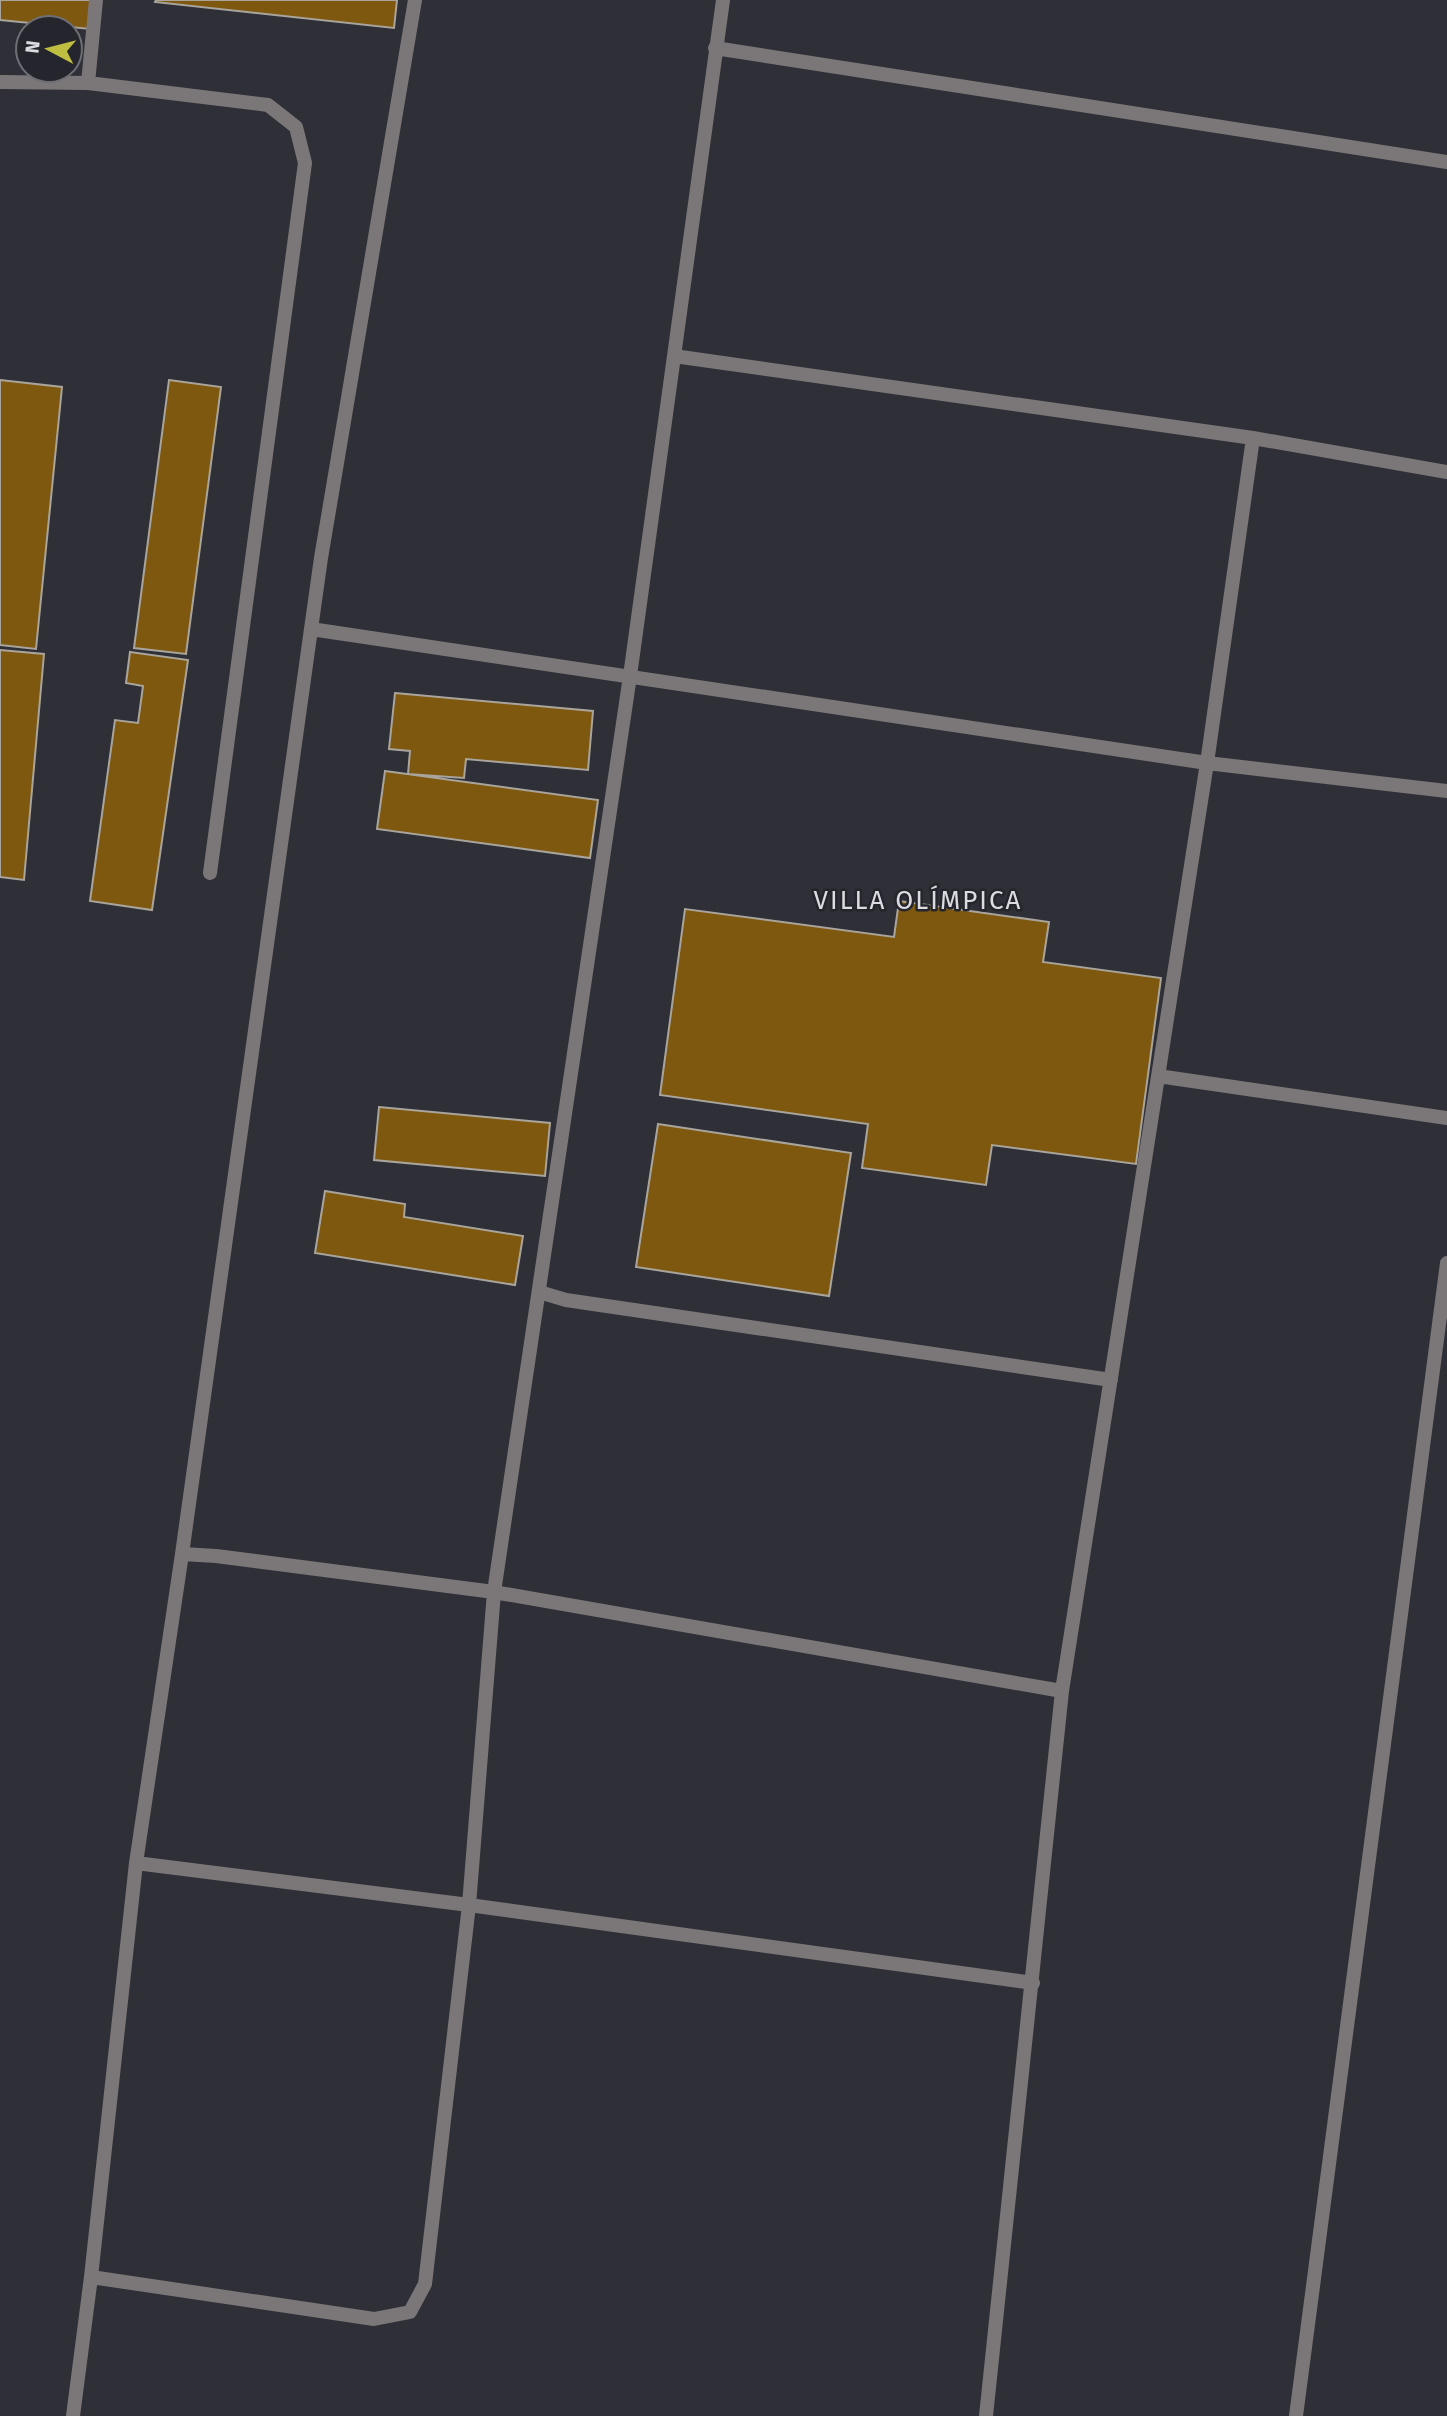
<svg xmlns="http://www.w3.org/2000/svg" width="1447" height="2416" font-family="'Fira Sans',sans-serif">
  <rect width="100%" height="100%" fill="#2f3037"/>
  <path fill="#7e580e" stroke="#a9a49c" stroke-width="2" d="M0 0H93L90 29 0 20Z
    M156 0H397L394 28 155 2Z
    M0 380 62 387 36 649 0 645Z
    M169 380 221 387 186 654 134 648Z
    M0 650 44 654 24 880 0 877Z
    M130 652 188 660 152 910 90 901 115 720 138 723 143 686 126 683Z
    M395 693 593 711 588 770 466 759 464 778 408 774 410 751 389 749Z
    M385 771 598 800 590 858 377 829Z
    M899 901 1049 922 1043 962 1161 978 1136 1164 992 1145 986 1185 862 1168 868 1124 660 1095 685 909 894 937Z
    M379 1107 550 1123 545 1176 374 1160Z
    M658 1124 851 1153 829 1296 636 1267Z
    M325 1191 405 1204 404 1217 523 1236 515 1285 315 1253Z"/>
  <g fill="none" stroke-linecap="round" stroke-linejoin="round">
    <path stroke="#7b7779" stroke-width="14" d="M715 48 1447 162
      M0 82 88 83 268 105 296 127 305 163 210 873
      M88 83 96 0
      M674 356 1253 438 1447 472
      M311 629 1207 763 1447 791
      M1158 1076 1447 1118
      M539 1292 566 1300 1111 1380
      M182 1554 216 1556 494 1592 1062 1691
      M136 1863 469 1905 1033 1983
      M91 2277 374 2319 410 2312 425 2284 469 1905 494 1592 630 676 723 0
      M73 2416 91 2277 136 1863 182 1554 311 629 321 558 415 0
      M986 2416 1062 1691 1207 763 1253 438
      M1296 2416 1447 1263"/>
  </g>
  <g text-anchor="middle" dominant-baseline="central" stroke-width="5" stroke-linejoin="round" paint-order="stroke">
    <g font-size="26" letter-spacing="2" fill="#dbdbe0" stroke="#25262d">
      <text x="918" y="900">VILLA OLÍMPICA</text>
    </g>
  </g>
  <g transform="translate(49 49) rotate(277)"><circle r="33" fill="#25262d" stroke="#6e6e75" stroke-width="2"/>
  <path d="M0-5L12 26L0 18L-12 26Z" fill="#bfbe41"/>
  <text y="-10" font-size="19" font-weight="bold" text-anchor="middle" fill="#dbdbe0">N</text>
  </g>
</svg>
